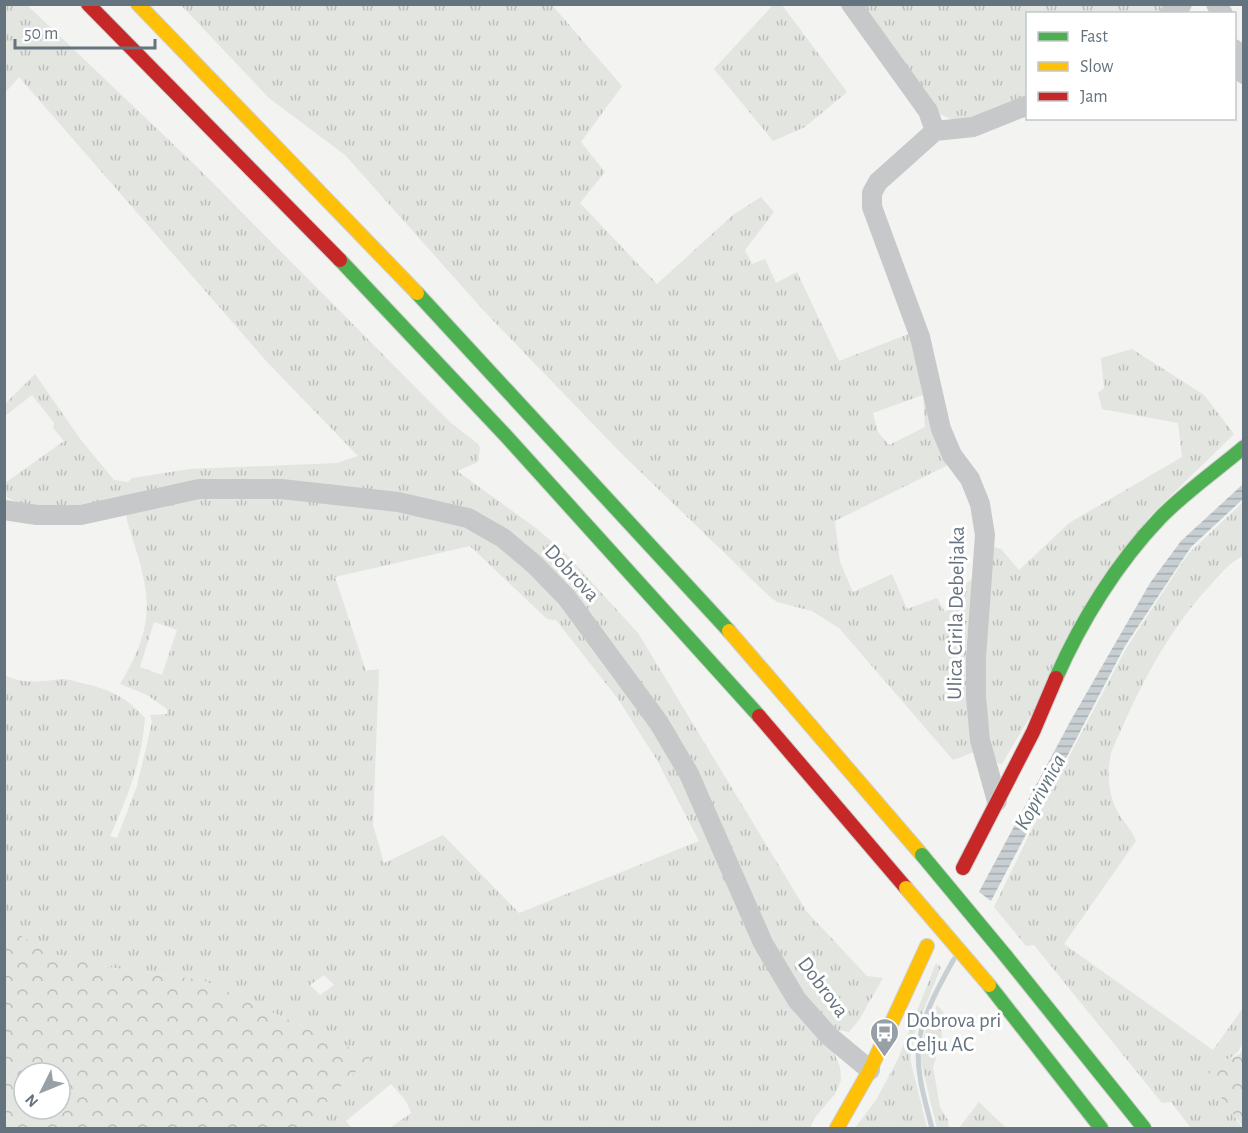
<svg xmlns="http://www.w3.org/2000/svg" width="1248" height="1133" font-family="'Alegreya Sans',sans-serif">
  <defs>
    <pattern id="grass-tufts" width="24" height="20" patternUnits="userSpaceOnUse" patternTransform="scale(1.5)"><rect width="24" height="20" fill="#e2e5e0"/><path d="M3 7l-1-3M5 7V3M7 7l1-3M15 17l-1-3M17 17v-4M19 17l1-3" fill="none" stroke="#bbbebb"/></pattern>
    <pattern id="forest-crowns" width="20" height="18" patternUnits="userSpaceOnUse" patternTransform="scale(1.5)"><rect width="20" height="18" fill="#e2e5e0"/><path d="M2 6a3 3 0 1 1 6 0M12 15a3 3 0 1 1 6 0" fill="none" stroke="#bbbebb"/></pattern>
    <pattern id="water-rules" width="6" height="5" patternUnits="userSpaceOnUse" patternTransform="scale(1.5)"><rect width="6" height="5" fill="#c8cfd2"/><path d="M0 2.5h6" fill="none" stroke="#a6acb0"/></pattern>
  </defs>
  <rect width="100%" height="100%" fill="#f3f3f1"/>
  <path fill="url(#grass-tufts)" fill-rule="evenodd" d="M5 5H27L193 163 451 423 478 444 480 448 478 462 457 471 536 528 565 553 638 633 807 912 867 976 883 978 859 1020 849 1032 837 1030 809 1002 766 933 736 865 562 581C492 500 417 493 316 487 288 485 258 480 230 482 176 486 51 528 7 497L5 483 64 441 53 428 54 423 32 395 5 416V404L35 374 81 440 114 480 128 482 132 478 190 469 337 463 358 456 267 362 19 77 5 93Z
    M181 5H552L622 86 581 142 605 172 580 203 657 284 733 215 761 197 774 212 745 250 752 264 765 259 776 283 797 272 839 361 911 333 950 464 835 521 840 562 853 592 892 574 907 609 937 598 945 612 958 604 953 589 974 579 966 647V692L974 752 953 760 839 628 812 611 777 602 769 596 620 452 484 311 345 155 269 98ZM923 395 925 427 889 445 878 432 873 413Z
    M773 5H782L847 92 805 127 773 141 714 69Z
    M863 5H1169L1156 13 1028 14 1027 98 957 122 940 114Z
    M1132 349 1204 395 1234 434 1149 517 1002 764 994 762 982 686 991 546 1001 549 1019 570 1069 523 1182 457 1178 423 1102 409 1098 393 1104 388 1101 358Z
    M186 497H297L448 519 504 548 558 598 639 705 673 761 791 1003 834 1053 840 1067 841 1080 835 1094 816 1116 810 1128H390L411 1113 406 1101 391 1084 346 1121 351 1128H314L329 1098 373 1055 367 1050 350 1048 202 980 107 967 77 957 53 955 5 926 4 675C26 685 41 681 63 679 71 679 79 683 86 684 113 691 126 697 145 718 142 760 128 797 110 836L117 838 137 786 152 722 150 715 167 714V709L147 695 120 684C160 618 149 590 127 521L126 509ZM470 546 547 619 556 620 618 699 657 760 699 841 519 913 443 835 384 863 373 825 379 669 366 671 335 577ZM154 622 177 630 162 675 140 667ZM324 975 334 985 320 995 310 985Z
    M1243 502V556C1227 564 1218 577 1206 590 1163 638 1136 694 1111 753 1107 772 1108 791 1116 809 1122 821 1132 829 1136 841L1064 944 1213 1050 1243 1008C1243 1049 1248 1051 1211 1067L1237 1121 1243 1128H1191L1171 1102 1162 1103 1034 945 1026 946 994 907 1045 802 1127 647 1188 554Z
    M936 963 941 967 915 1032 910 1059 927 1128H855L876 1100 898 1059Z
    M937 1005 944 1013 941 1021 942 1038 933 1067 940 1107 948 1120 949 1128H937L920 1058 924 1035Z
    M979 1102 1005 1127 1004 1128H959Z"/>
  <path fill="url(#forest-crowns)" fill-rule="evenodd" d="M5 926 53 955 77 957 107 967 202 980 350 1048 367 1049 374 1054 329 1098 314 1128H5ZM24 1073H60V1109H24Z
    M1243 1048 1244 1127H1243L1208 1080 1211 1067 1240 1054Z"/>
  <path fill="url(#water-rules)" d="M1243 484V499L1191 547 1125 646 991 901 979 892 1071 720 1150 583 1181 541Z"/>
  <g fill="none" stroke-linecap="round" stroke-linejoin="round">
    <path stroke="#c8cfd2" stroke-width="5" d="M932 1128C925 1101 915 1069 919 1041 924 1012 940 984 954 959"/>
    <defs>
      <path id="fast" d="M340 260 507 437 759 716
        M417 293 729 631
        M1056 678C1081 621 1117 563 1160 518 1185 492 1217 470 1244 447
        M1005 955 1144 1128
        M989 985 1101 1128"/>
      <path id="slow" d="M138 4 417 293
        M729 631 922 855
        M837 1128 870 1070 927 946"/>
      <path id="jam" d="M88 4 340 260
        M759 716 906 888
        M963 868 1033 732 1056 678"/>
    </defs>
    <use href="#fast" stroke="#cfcfcf" stroke-width="16"/>
    <use href="#slow" stroke="#cfcfcf" stroke-width="16"/>
    <use href="#jam" stroke="#cfcfcf" stroke-width="16"/>
    <path stroke="#c7c8c9" stroke-width="20" d="M851 4 928 111 935 131 973 127 1028 105
      M1216 4 1223 14
      M1169 14 1182 4
      M1234 49 1244 74
      M935 131 878 182 872 193V207L920 337 941 429 952 455 970 479 980 504 985 535 976 657V697L980 740 997 801
      M4 510 37 515H81L199 489H281L398 502 468 518 503 538 535 565 567 598 659 723 689 774 763 943 797 1000 829 1036 870 1070"/>
    <use href="#fast" stroke="#4caf50" stroke-width="14"/>
    <use href="#slow" stroke="#ffc107" stroke-width="14"/>
    <use href="#jam" stroke="#c62828" stroke-width="14"/>
    <defs>
      <path id="fast-bridge" d="M922 855 1005 955"/>
      <path id="slow-bridge" d="M906 888 989 985"/>
    </defs>
    <use href="#fast-bridge" stroke="#d0d1d1" stroke-width="16" stroke-linecap="butt"/>
    <use href="#slow-bridge" stroke="#d0d1d1" stroke-width="16" stroke-linecap="butt"/>
    <use href="#fast-bridge" stroke="#4caf50" stroke-width="14"/>
    <use href="#slow-bridge" stroke="#ffc107" stroke-width="14"/>
  </g>
  <defs>
    <symbol id="bus-pin" viewBox="-11 -11 22 30"><path d="M0 17L-7.5 6A9.5 9.5 0 1 1 7.5 6Z" fill="#97a0a6" stroke="#fff"/><path d="M-5-6H5V4H4V6H2V4H-2V6H-4V4H-5ZM-3.5-4V0h7V-4ZM-3.5 1.2v1.5H-2V1.2ZM2 1.2v1.5H3.5V1.2Z" fill="#fff"/></symbol>
  </defs>
  <g fill-rule="evenodd">
    <use href="#bus-pin" x="868" y="1016" width="33" height="45"/>
  </g>
  <g text-anchor="middle" dominant-baseline="central" stroke-width="6" stroke-linejoin="round" paint-order="stroke">
    <g font-size="21" fill="#65737e" stroke="#fff">
      <text transform="translate(572 573) rotate(47)">Dobrova</text>
      <text transform="translate(956 613) rotate(-89)">Ulica Cirila Debeljaka</text>
      <text transform="translate(823 987) rotate(53)">Dobrova</text>
    </g>
    <g font-size="21" fill="#65737e" stroke="#fff" text-anchor="start">
      <text x="906" y="1020">Dobrova pri<tspan x="906" dy="24">Celju AC</tspan></text>
    </g>
    <g font-size="22" font-style="italic" fill="#61747c" stroke="#fff">
      <text transform="translate(1040 792) rotate(-61)">Koprivnica</text>
    </g>
  </g>
  <rect width="1248" height="1133" fill="none" stroke="#65737e" stroke-width="12"/>
  <rect x="1026" y="12" width="210" height="108" fill="#ffffff" stroke="#c1c7cb" stroke-width="1.5"/>
  <rect x="1038" y="32" width="30" height="9" fill="#4caf50" stroke="#c1c7cb" stroke-width="1.5"/>
  <text x="1080" y="42" font-size="18" fill="#65737e">Fast</text>
  <rect x="1038" y="62" width="30" height="9" fill="#ffc107" stroke="#c1c7cb" stroke-width="1.5"/>
  <text x="1080" y="72" font-size="18" fill="#65737e">Slow</text>
  <rect x="1038" y="92" width="30" height="9" fill="#c62828" stroke="#c1c7cb" stroke-width="1.5"/>
  <text x="1080" y="102" font-size="18" fill="#65737e">Jam</text>
  <g transform="translate(42 1091) rotate(227)"><circle r="28" fill="#ffffff" stroke="#c1c7cb" stroke-width="1.5"/>
  <path d="M0-4.5L10 22L0 15L-10 22Z" fill="#97a0a6"/>
  <text y="-9" font-size="16" font-weight="bold" text-anchor="middle" fill="#65737e">N</text>
  </g>
  <path d="M15 39v9h140v-9" fill="none" stroke="#65737e" stroke-width="3"/>
  <text x="24" y="39" font-size="18" fill="#65737e" stroke="#ffffff" stroke-width="4.5" paint-order="stroke">50 m</text>
</svg>
